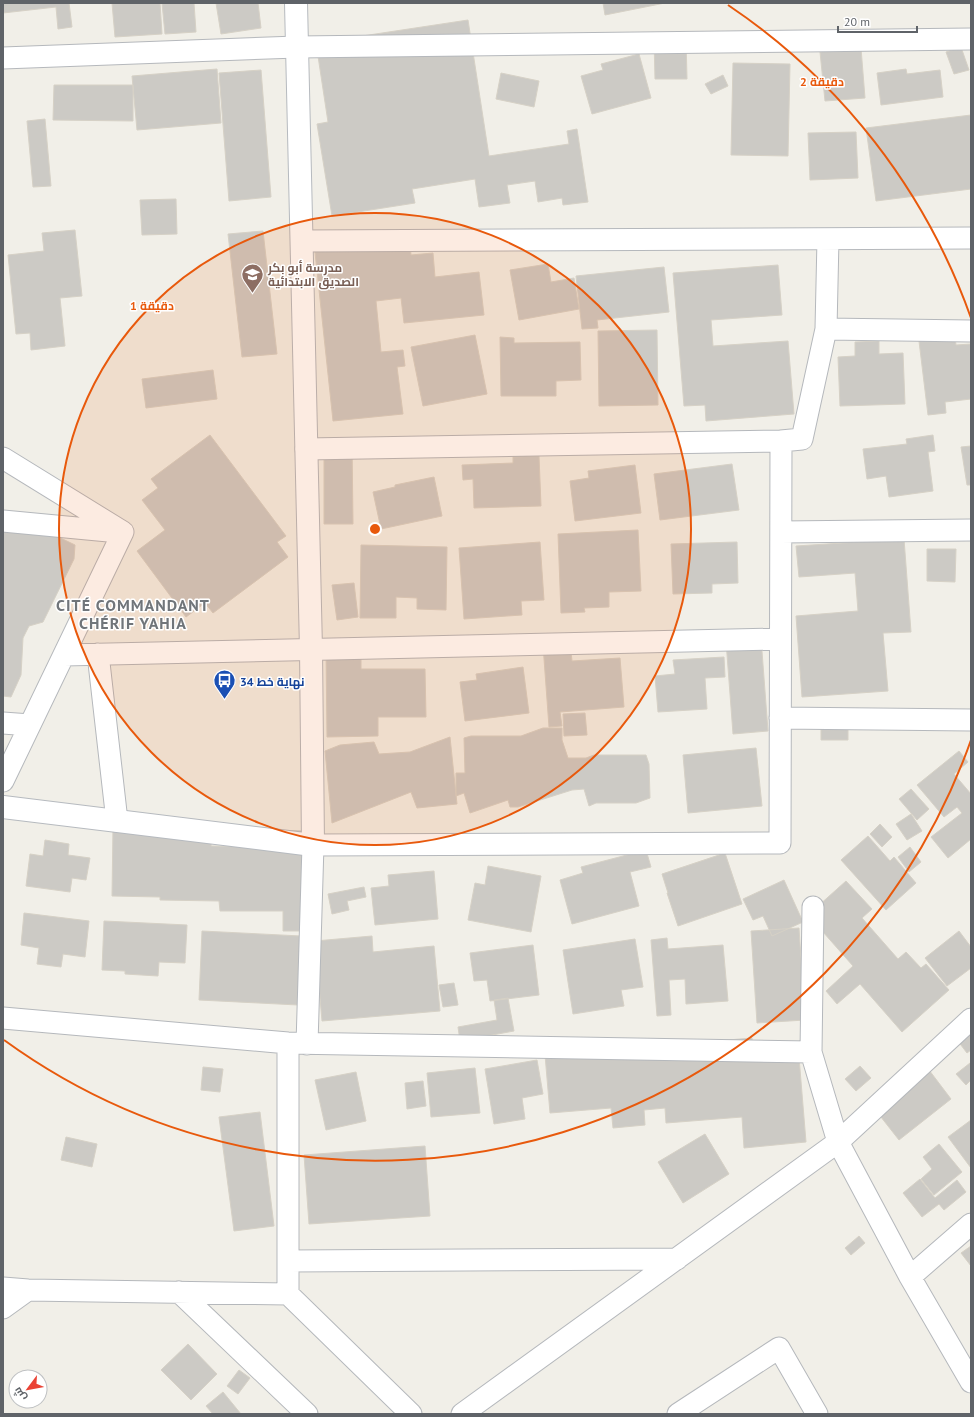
<svg xmlns="http://www.w3.org/2000/svg" width="974" height="1417" font-family="'PT Sans',Cairo,sans-serif">
  <rect width="100%" height="100%" fill="#f1efe8"/>
  <path fill="#cccac5" stroke="#d6d1c6" d="M3 3H69L72 27 58 29 56 7 3 13Z
    M112 3H160L162 34 115 37Z
    M162 3H194L196 32 165 34Z
    M216 3H258L261 28 221 34Z
    M603 3H665L605 15Z
    M468 20 489 156 569 144 567 131 577 129 588 202 563 205 562 198 538 202 535 181 507 185 510 203 479 207 475 179 412 189 415 203 332 216 317 124 328 122 316 43Z
    M654 39H686L687 79H655Z
    M961 47 969 70 954 74 946 52Z
    M861 48 865 98 825 101 820 52Z
    M639 54 651 98 592 114 581 76 603 70 601 64Z
    M733 63 790 64 788 156 731 155Z
    M217 69 221 123 137 130 132 76Z
    M906 69 907 74 940 70 943 97 881 105 877 73Z
    M261 70 271 197 229 201 219 73Z
    M501 73 539 81 534 107 496 99Z
    M723 75 728 86 711 94 705 84Z
    M54 85H133V121L53 120Z
    M971 115V189L876 201 866 128Z
    M45 119 51 186 33 187 27 121Z
    M856 132 858 178 810 180 808 133Z
    M176 199 177 234 142 235 140 200Z
    M75 230 82 296 60 298 65 346 31 350 30 333 16 334 8 255 44 251 42 233Z
    M263 231 277 354 242 357 228 234Z
    M409 233 411 255 433 253 435 277 479 272 484 315 404 323 401 298 376 301 381 352 403 350 405 366 397 367 403 414 333 421 314 243Z
    M548 264 551 282 574 278 579 309 519 320 510 270Z
    M778 265 782 315 711 320 713 346 788 341 794 414 706 421 705 405 684 406 673 273Z
    M664 267 669 312 597 320 598 328 582 329 576 276Z
    M954 329 956 345 971 344V399L945 402 946 413 928 415 918 333Z
    M657 330 658 405 599 406 598 331Z
    M475 335 487 394 423 406 411 347Z
    M500 337 514 338V343L580 342 581 380 556 381V396H501Z
    M879 341V354L903 353 905 404 840 406 838 357 855 356V342Z
    M213 370 217 399 146 408 142 379Z
    M210 435 286 536 277 542 288 557 213 613 205 603 186 617 137 551 165 530 142 500 158 488 151 479Z
    M933 435 935 451 928 452 933 491 889 497 886 476 867 479 863 449 907 444 906 439Z
    M324 440H352L353 524H324Z
    M971 446V485H967L961 447Z
    M539 456 541 506 474 508 473 479 463 480 462 465 513 463V457Z
    M732 464 739 510 660 520 654 474Z
    M635 465 641 513 575 521 570 481 589 478 588 471Z
    M434 477 442 516 381 529 373 492 395 487V485Z
    M3 529 46 531 75 545 74 559 43 622 29 626 23 638 21 675 11 697 3 696Z
    M638 530 641 591 609 592V607L584 608 585 612 561 613 558 534Z
    M904 539 911 632 883 633 888 691 802 697 796 616 858 611 855 573 799 577 796 546Z
    M540 542 544 600 521 601 522 615 464 619 459 548Z
    M737 542 738 583 712 584V593L673 594 671 544Z
    M361 545 447 547 446 610 417 609V598L396 597V618H360Z
    M927 549H956L955 582 927 581Z
    M354 583 358 617 337 620 332 585Z
    M761 638 768 731 733 734 726 641Z
    M570 642 572 661 620 658 624 707 560 712 562 726 549 727 543 645Z
    M361 649V669H425L426 717H378V736L327 737 326 650Z
    M724 657 725 677 705 678 707 709 658 712 655 676 675 674 673 660Z
    M523 667 529 713 465 721 460 682 477 680 476 674Z
    M585 713 587 735 564 736 563 714Z
    M543 728H562V740L568 758H586L594 755H646L649 764 650 798 636 803H596L589 806 584 789 572 790 518 807H510L508 800 470 813 464 793 456 796V773H465L464 738 471 736H521Z
    M821 728 848 729V740H821Z
    M450 737 457 804 417 808 411 792 332 823 325 751 340 745 374 742 379 754 410 752Z
    M756 748 762 806 688 813 683 755Z
    M959 751 968 762 954 774 971 794V839L948 858 931 837 962 813 957 807 944 817 917 785Z
    M911 789 929 809 917 820 899 799Z
    M911 814 922 831 907 840 896 824Z
    M880 824 892 837 882 847 870 834Z
    M113 827 212 828 211 846 274 847V830L306 831 305 931H283V911H220L219 901 160 900V897L112 896Z
    M868 836 890 861 894 857 916 883 886 910 841 860Z
    M45 840 69 844 68 855 90 858 86 880 72 878 70 892 26 886 30 854 43 856Z
    M910 847 921 862 909 872 898 857Z
    M646 850 651 867 630 872 639 906 572 924 560 880 583 873 581 867Z
    M725 853 742 904 678 926 667 893H668L662 874Z
    M488 866 541 876 531 932 468 920 475 883 485 885Z
    M434 871 438 919 375 925 371 888 389 886 388 875Z
    M784 880 803 922 772 936 763 916 753 920 743 899Z
    M846 881 872 909 862 918 898 959 906 952 921 968 926 964 949 990 902 1032 860 984 837 1004 826 991 853 966 808 915Z
    M364 887 366 897 347 901 349 910 332 914 328 894Z
    M24 913 89 921 85 957 63 954 61 967 37 964 39 948 21 945Z
    M104 921 187 925 185 963 159 962 158 976 125 974V971L102 970Z
    M799 928 805 1020 757 1023 751 931Z
    M202 931 301 936 298 1005 199 1000Z
    M959 931 971 947V968L947 986 925 958Z
    M372 936 373 952 434 946 440 1011 322 1021 315 941Z
    M667 938 668 949 723 945 728 1001 686 1004 685 979 669 980 671 1015 657 1016 651 940Z
    M635 939 643 987 621 990 624 1006 573 1014 563 950Z
    M533 945 539 995 490 1001 487 980 474 981 470 953Z
    M454 983 458 1005 443 1007 439 985Z
    M508 998 514 1031 460 1041 458 1027 497 1020 494 1000Z
    M971 1023V1050L967 1053 951 1032Z
    M752 1038 753 1049 798 1045 806 1142 744 1148 742 1117 666 1123 665 1108 644 1110 645 1125 613 1128 611 1108 550 1113 545 1055Z
    M934 1045 926 1066 951 1099 899 1140 877 1112 904 1092 893 1077Z
    M537 1060 543 1094 522 1098 525 1119 494 1124 485 1069Z
    M970 1063 971 1065V1080L966 1085 956 1074Z
    M860 1066 871 1078 856 1091 845 1079Z
    M203 1067 223 1069 220 1092 201 1090Z
    M475 1068 480 1113 431 1117 427 1073Z
    M356 1072 366 1121 326 1130 315 1080Z
    M423 1081 426 1106 407 1109 405 1083Z
    M260 1112 274 1226 234 1231 219 1117Z
    M971 1120V1168L948 1137Z
    M705 1134 729 1174 683 1203 658 1162Z
    M66 1137 97 1144 92 1167 61 1160Z
    M939 1144 962 1172 934 1195 921 1179 932 1169 923 1157Z
    M425 1146 430 1216 309 1224 304 1155Z
    M920 1179 935 1198 957 1180 966 1192 944 1210 939 1204 922 1217 903 1193Z
    M859 1236 865 1243 851 1255 845 1248Z
    M971 1246V1266L961 1253Z
    M188 1344 217 1374 191 1400 161 1370Z
    M239 1370 250 1378 238 1394 227 1386Z
    M223 1392 241 1414H213L206 1406Z"/>
  <g fill="none" stroke-linecap="round" stroke-linejoin="round">
    <defs>
      <path id="street" d="M3 58 297 47 971 39
        M302 241 971 238
        M826 329 971 331
        M781 441 802 439 826 329 828 239
        M306 449 781 441 780 843 313 845 307 1044
        M3 458 123 532 3 781
        M3 521 119 532
        M781 532 971 530
        M98 654 117 821
        M64 655 780 639
        M780 718 971 720
        M3 723 30 725
        M813 907 811 1052 838 1142 910 1277 971 1382
        M3 1018 288 1043 811 1052
        M288 1261 677 1259
        M910 1277 971 1224
        M3 1288 28 1290 288 1294 411 1414
        M179 1292 307 1414
        M288 1294V1043
        M3 1308 28 1290
        M462 1414 838 1142 971 1019
        M678 1414 779 1348 817 1414"/>
      <path id="secondary" d="M3 807 313 845 311 649 296 3"/>
    </defs>
    <use href="#street" stroke="#b5b8bc" stroke-width="23"/>
    <use href="#secondary" stroke="#b6babf" stroke-width="24"/>
    <use href="#street" stroke="#fff" stroke-width="21"/>
    <use href="#secondary" stroke="#fff" stroke-width="22"/>
  </g>
  <circle cx="375" cy="529" r="316" fill="#e8590c" fill-opacity=".12"/>
  <g fill="none" stroke="#e8590c" stroke-width="2">
    <circle cx="375" cy="529" r="316"/>
    <path d="M971 740A632 632 0 0 1 4 1040M728 5A632 632 0 0 1 971 318"/>
  </g>
  <defs>
    <symbol id="school-pin" viewBox="-11 -11 22 30"><path d="M0 17L-7.5 6A9.5 9.5 0 1 1 7.5 6Z" fill="#8d6e63" stroke="#fff"/><path d="M0-5L7-2L0 1L-7-2ZM-4 1L0 2.5L4 1V4Q0 6-4 4Z" fill="#fff"/></symbol>
    <symbol id="bus-pin" viewBox="-11 -11 22 30"><path d="M0 17L-7.5 6A9.5 9.5 0 1 1 7.5 6Z" fill="#1a4fb4" stroke="#fff"/><path d="M-5-6H5V4H4V6H2V4H-2V6H-4V4H-5ZM-3.5-4V0h7V-4ZM-3.5 1.2v1.5H-2V1.2ZM2 1.2v1.5H3.5V1.2Z" fill="#fff"/></symbol>
  </defs>
  <g fill-rule="evenodd">
    <use href="#school-pin" x="240" y="262" width="25" height="34"/>
    <use href="#bus-pin" x="212" y="668" width="25" height="34"/>
  </g>
  <g text-anchor="middle" dominant-baseline="central" stroke-width="3" stroke-linejoin="round" paint-order="stroke">
    <g font-size="12" font-weight="bold" fill="#785e54" stroke="#fff" text-anchor="start">
      <text x="268" y="267">مدرسة أبو بكر<tspan x="268" dy="14">الصديق الابتدائية</tspan></text>
    </g>
    <g font-size="12" font-weight="bold" fill="#164399" stroke="#fff" text-anchor="start">
      <text x="240" y="681">نهاية خط 34</text>
    </g>
    <g font-size="16" font-weight="bold" letter-spacing="1" fill="#70757a" stroke="#fff">
      <text x="133" y="605">CITÉ COMMANDANT<tspan x="133" dy="18">CHÉRIF YAHIA</tspan></text>
    </g>
  </g>
  <circle cx="375" cy="529" r="6" fill="#e8590c" stroke="#fff" stroke-width="2"/>
  <g font-size="12" text-anchor="middle" font-weight="bold" fill="#e8590c" stroke="#fff" stroke-width="3" stroke-linejoin="round" paint-order="stroke">
    <text x="822" y="86">2 دقيقة</text>
    <text x="152" y="310">1 دقيقة</text>
  </g>
  <rect width="974" height="1417" fill="none" stroke="#5f6368" stroke-width="8"/>
  <g transform="translate(28 1389) rotate(238)"><circle r="19" fill="#ffffff" stroke="#bfc1c3"/>
  <path d="M0-3L7 15L0 10L-7 15Z" fill="#ea4335"/>
  <text y="-6" font-size="11" font-weight="bold" text-anchor="middle" fill="#5f6368">ش</text>
  </g>
  <path d="M838 26v6h79v-6" fill="none" stroke="#5f6368" stroke-width="2"/>
  <text x="844" y="26" font-size="12" fill="#5f6368" stroke="#ffffff" stroke-width="3" paint-order="stroke">20 m</text>
</svg>
